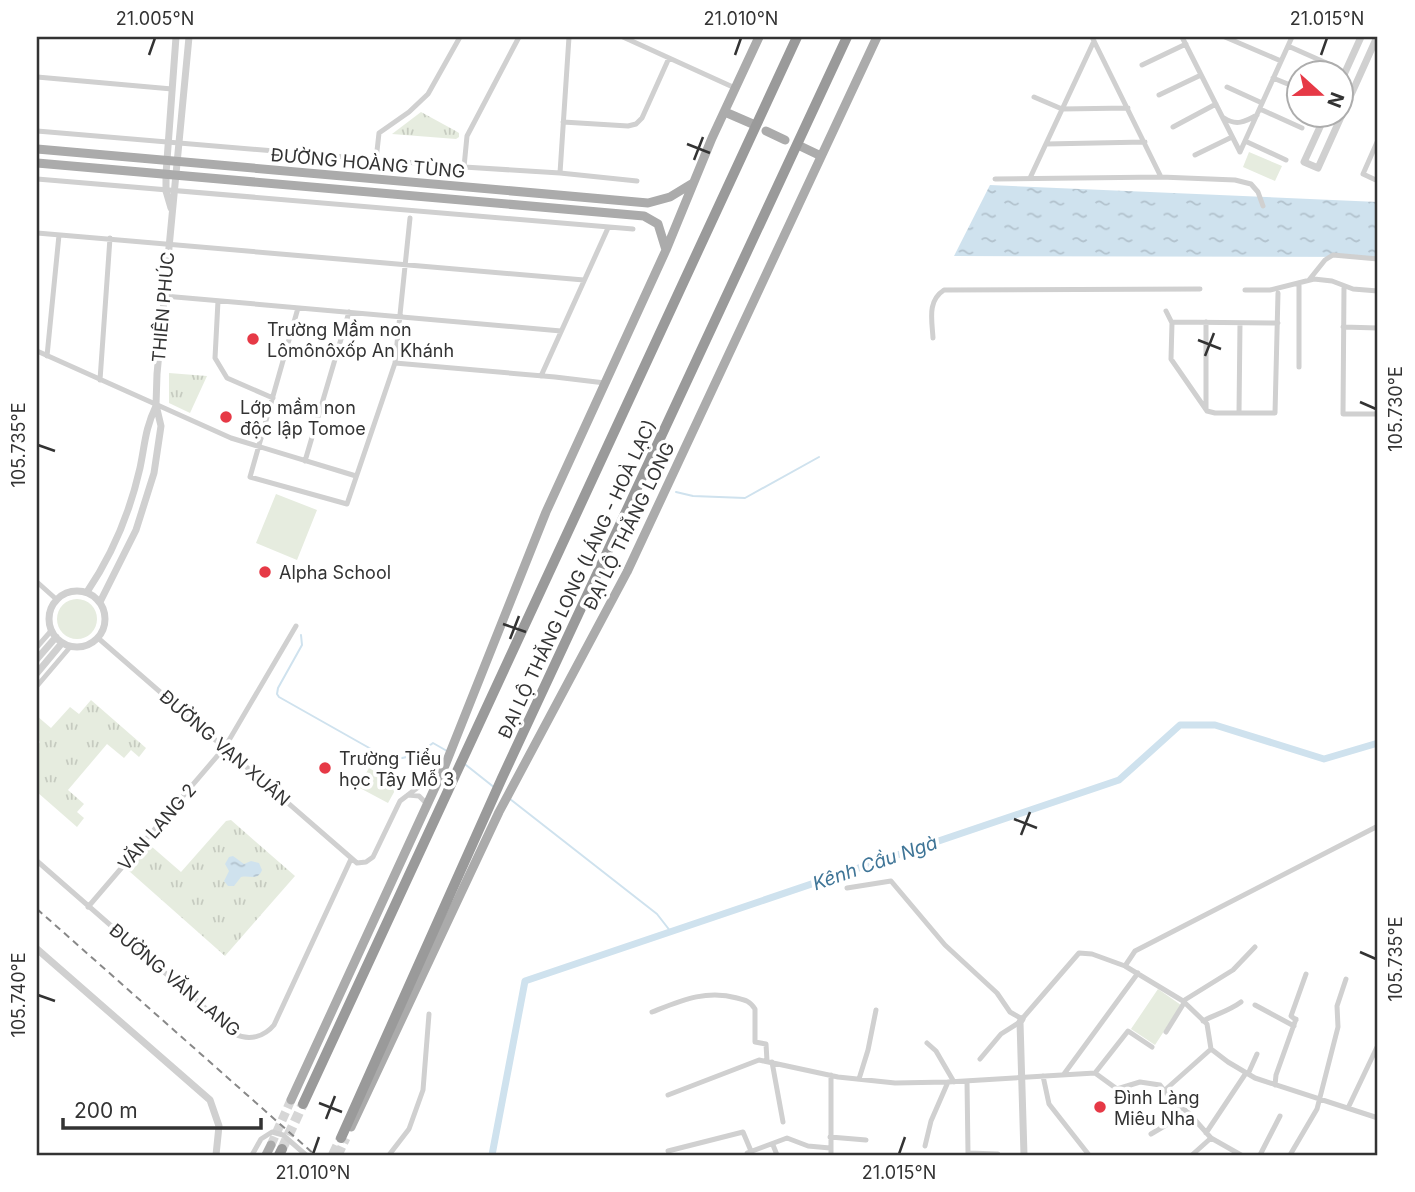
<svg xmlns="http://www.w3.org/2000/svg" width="1415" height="1192" font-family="Inter,sans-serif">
  <defs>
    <pattern id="park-tufts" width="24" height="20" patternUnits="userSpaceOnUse" patternTransform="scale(1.75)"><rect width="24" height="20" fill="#e6ecdf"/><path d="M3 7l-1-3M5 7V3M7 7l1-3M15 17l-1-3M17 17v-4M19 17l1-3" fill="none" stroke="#c6cbc0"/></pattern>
    <pattern id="water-ripples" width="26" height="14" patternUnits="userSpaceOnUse" patternTransform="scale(1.75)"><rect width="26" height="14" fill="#cfe2ee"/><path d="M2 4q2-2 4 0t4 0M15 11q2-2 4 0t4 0" fill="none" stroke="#b2c2cd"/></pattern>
  </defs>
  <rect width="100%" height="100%" fill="#fff"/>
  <path fill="#e6ecdf" d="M1249 152 1282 166 1275 181 1243 167Z
    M276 494 317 510 297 560 256 543Z
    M57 619a20 20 0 1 1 40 0a20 20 0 1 1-40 0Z
    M369 768 398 785 388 803 358 787Z
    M1158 989 1181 1005 1155 1045 1131 1029Z"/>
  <path fill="url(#park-tufts)" d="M421 112 454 130 459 133V137L456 139 392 134Z
    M169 373 207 376 190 413 169 403Z
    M91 700 146 748 139 757 131 750 124 758 107 744 68 790 84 804 77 812 84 818 77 827 37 792V746L40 742 37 738V716L51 728 70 707 79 714Z
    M231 820 295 876 225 956 129 871 151 846 181 872 226 821Z"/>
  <path fill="url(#water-ripples)" d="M990 185 1378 202V257L954 256Z
    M233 856 244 864 251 861 259 863 262 870C258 881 250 875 241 877L234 886H228L224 881 229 871 225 864 229 857Z"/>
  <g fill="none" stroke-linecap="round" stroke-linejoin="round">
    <path stroke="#cfe2ee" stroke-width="2" d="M676 492 693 496 745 498 819 457
      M301 635 302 645 278 688 277 694 279 697 387 758C406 760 418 755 433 743L447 751
      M466 765 495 788
      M510 799 657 914 671 932"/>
    <path stroke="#cfe2ee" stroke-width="7" d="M492 1155 525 981 1119 780 1180 725H1215L1324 759 1378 743"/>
    <path stroke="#d6d6d6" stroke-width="9" stroke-dasharray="9 4.5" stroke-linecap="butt" d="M271 1145 291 1100
      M338 1155 346 1138"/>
    <path stroke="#d6d6d6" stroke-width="10" stroke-dasharray="10 5" stroke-linecap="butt" d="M282 1149 303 1104
      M333 1155 341 1138"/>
    <path stroke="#d0d0d0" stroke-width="5" d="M623 37 735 88
      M1092 37 1161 177
      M1182 37 1240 152
      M1225 37 1281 61
      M1288 46 1331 65
      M1142 65 1186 44
      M37 77 172 89
      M1273 78 1300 89
      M1227 87 1262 103
      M1159 95 1201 75
      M1034 97 1062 109 1128 108
      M1260 109 1302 128
      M1224 118C1236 126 1245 122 1257 115
      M563 122 628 126 636 124 642 118 669 58
      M1173 127 1216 104
      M37 131 464 167 560 173 637 181
      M1378 140 1363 174 1378 181
      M1245 141 1286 160
      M1046 144 1145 142
      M1240 152 1292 37
      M1195 155 1232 137
      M376 160 379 133 409 112 428 94 460 37
      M464 167 467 136 519 37
      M560 173 569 37
      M1030 178 1094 41
      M37 179 633 229
      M995 179 1161 177 1235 180 1251 184 1258 192 1263 206
      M37 233 584 280
      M1309 280 1325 260 1333 255 1378 259
      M1344 286 1343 414H1378
      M1245 290H1270L1314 279 1332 281 1353 289 1378 291
      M164 296 561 331
      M218 301 215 358 227 378 273 398
      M298 308 250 477 347 504 395 363 410 218
      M1166 311 1172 323 1171 359 1207 411 1215 413H1275L1278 293
      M1172 322 1278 323
      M1343 327 1378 328
      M933 338C932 320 927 301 944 290L1200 289
      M37 351 231 438 356 476
      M47 356 59 235
      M395 363 555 377 605 383
      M1299 367V283
      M541 376 608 228
      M100 380 110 238
      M1206 409V322
      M1239 413 1240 323
      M305 461 349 312
      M37 582 56 599
      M98 638 357 863 366 862 373 857 400 801 442 769
      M37 647 51 631
      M37 686 71 646
      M408 795 419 796 427 804
      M37 861 235 1034C249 1041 264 1037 274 1025L351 859
      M847 888 891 881 945 945 997 993 1010 1012 1022 1019 1079 953 1092 954 1125 966 1183 1001 1207 1024 1211 1049 1228 1062 1255 1078 1378 1118
      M88 907 225 747 296 626
      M1125 966 1135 951 1378 826
      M1183 1001 1233 970 1255 947
      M1255 1005 1294 1026
      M652 1012C680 1001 706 989 737 998 745 1000 750 1001 755 1009V1042L766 1044 767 1061
      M1296 1020 1291 1016 1306 974
      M1203 1021C1216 1014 1229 1011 1241 1002
      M1166 1032 1184 1003
      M927 1043 936 1051 954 1082
      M980 1059 1001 1034 1020 1022
      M772 1062 783 1122
      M1095 1073 1128 1031 1152 1047
      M1064 1074 1138 973
      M1248 1074 1257 1054
      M1043 1076 1049 1104 1089 1155
      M859 1079 868 1050 876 1010
      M967 1081 968 1153 998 1154
      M1275 1085 1276 1075 1296 1019
      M1165 1090 1211 1049
      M668 1095 759 1060 838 1077 895 1083 948 1082 1095 1073 1117 1089 1140 1082 1160 1085 1173 1102 1188 1112 1211 1138 1241 1155
      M1348 1108 1378 1045
      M1206 1133 1246 1073
      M1151 1134 1188 1112
      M830 1137 866 1140
      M773 1145 777 1155
      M925 1146 931 1121 948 1082
      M668 1151 743 1132 751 1151
      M252 1155 261 1139 272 1132 283 1135 306 1155
      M389 1155 409 1129 423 1090 429 1014
      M747 1155V1153L787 1138 808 1146 830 1148
      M831 1155V1075
      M1192 1155 1211 1138
      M1260 1155 1280 1116
      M1290 1155 1317 1109 1338 1027 1337 1006 1346 979"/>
    <path stroke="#d0d0d0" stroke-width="7" d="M1342 79 1361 37
      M1325 116 1304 162 1318 168 1377 37
      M171 208 166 191V174L176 37
      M49 619a28 28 0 1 1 56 0a28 28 0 1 1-56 0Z
      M87 592C112 555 130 512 140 468 145 444 145 429 156 406
      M100 602 136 530 154 473 161 426 156 405 157 374 189 37
      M37 659 56 637
      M37 673 62 643
      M37 949 210 1100 219 1126 216 1155
      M1022 1019 1020 1022 1024 1155"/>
    <path stroke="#ababab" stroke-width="9" d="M725 112 755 125
      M766 131 785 140
      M800 146 821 156
      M37 149 648 203 670 197 693 183
      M37 163 644 216 658 224 666 250
      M291 1100 444 768 546 512 666 250 712 138 759 37
      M351 1127 499 812 627 572 877 37
      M266 1155 271 1145"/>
    <path stroke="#9a9a9a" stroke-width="10" d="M303 1104 797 37
      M341 1138 502 778 847 37
      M279 1155 282 1149"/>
    <path stroke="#888" stroke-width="2" stroke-dasharray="7 5" stroke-linecap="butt" d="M37 909 315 1155"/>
  </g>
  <path fill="none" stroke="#333" stroke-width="2.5" d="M149 55 155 38M735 55 741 38M1321 55 1327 38M687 144 710 153M694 160 703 137M1198 340 1221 349M1205 356 1214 333M1360 402 1376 409M38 445 55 451M503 624 526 632M510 639 519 616M1014 819 1037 828M1021 835 1030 812M1360 952 1376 959M38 995 55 1001M319 1103 342 1112M326 1119 335 1096M313 1154 319 1137M899 1154 905 1137"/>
  <g fill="#e63946" stroke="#fff" stroke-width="2.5">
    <circle cx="253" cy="339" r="7"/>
    <circle cx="226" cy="417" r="7"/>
    <circle cx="265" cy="572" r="7"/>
    <circle cx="325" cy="768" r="7"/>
    <circle cx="1100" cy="1107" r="7"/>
  </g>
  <g text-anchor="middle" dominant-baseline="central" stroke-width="7" stroke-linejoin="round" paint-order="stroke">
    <g font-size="18" fill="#333" stroke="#fff">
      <text transform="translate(368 163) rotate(5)">ĐƯỜNG HOÀNG TÙNG</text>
      <text transform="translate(163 307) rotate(-85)">THIÊN PHÚC</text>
      <text transform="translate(629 526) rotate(-64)">ĐẠI LỘ THĂNG LONG</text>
      <text transform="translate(577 579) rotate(-65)">ĐẠI LỘ THĂNG LONG (LÁNG - HOÀ LẠC)</text>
      <text transform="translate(225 748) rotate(41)">ĐƯỜNG VẠN XUÂN</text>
      <text transform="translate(157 827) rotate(-49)">VĂN LANG 2</text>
      <text transform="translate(175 980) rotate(40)">ĐƯỜNG VĂN LANG</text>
    </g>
    <g font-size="18" fill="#333" stroke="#fff" text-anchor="start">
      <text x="267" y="329">Trường Mầm non<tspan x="267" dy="21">Lômônôxốp An Khánh</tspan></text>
      <text x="240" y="407">Lớp mầm non<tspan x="240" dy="21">độc lập Tomoe</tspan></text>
      <text x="279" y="572">Alpha School</text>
      <text x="339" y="758">Trường Tiểu<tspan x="339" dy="21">học Tây Mỗ 3</tspan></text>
      <text x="1114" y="1097">Đình Làng<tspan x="1114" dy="21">Miêu Nha</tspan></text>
    </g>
    <g font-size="19" font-style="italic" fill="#3f7597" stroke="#fff">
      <text transform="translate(875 863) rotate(-19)">Kênh Cầu Ngà</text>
    </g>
  </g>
  <rect width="1415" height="1192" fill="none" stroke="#ffffff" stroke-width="77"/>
  <g transform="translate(1320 94) rotate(111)"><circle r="33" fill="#ffffff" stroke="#adadad" stroke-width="2"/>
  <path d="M0-5L12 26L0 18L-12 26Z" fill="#e63946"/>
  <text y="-10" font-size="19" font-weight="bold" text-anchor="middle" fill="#333333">N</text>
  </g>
  <path d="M63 1118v10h198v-10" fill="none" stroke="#333333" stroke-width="3.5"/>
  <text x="74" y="1118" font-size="21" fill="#333333" stroke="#ffffff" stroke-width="5" paint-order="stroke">200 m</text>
  <rect x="38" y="38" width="1338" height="1116" fill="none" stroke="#333" stroke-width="2.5"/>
  <g font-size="18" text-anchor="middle" fill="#333">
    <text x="155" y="25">21.005°N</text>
    <text x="741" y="25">21.010°N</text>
    <text x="1327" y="25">21.015°N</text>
    <text transform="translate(1396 409) rotate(-90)" y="6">105.730°E</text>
    <text transform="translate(19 445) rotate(-90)" y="6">105.735°E</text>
    <text transform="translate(1396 959) rotate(-90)" y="6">105.735°E</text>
    <text transform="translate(19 995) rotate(-90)" y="6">105.740°E</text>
    <text x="313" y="1179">21.010°N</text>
    <text x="899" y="1179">21.015°N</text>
  </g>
</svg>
